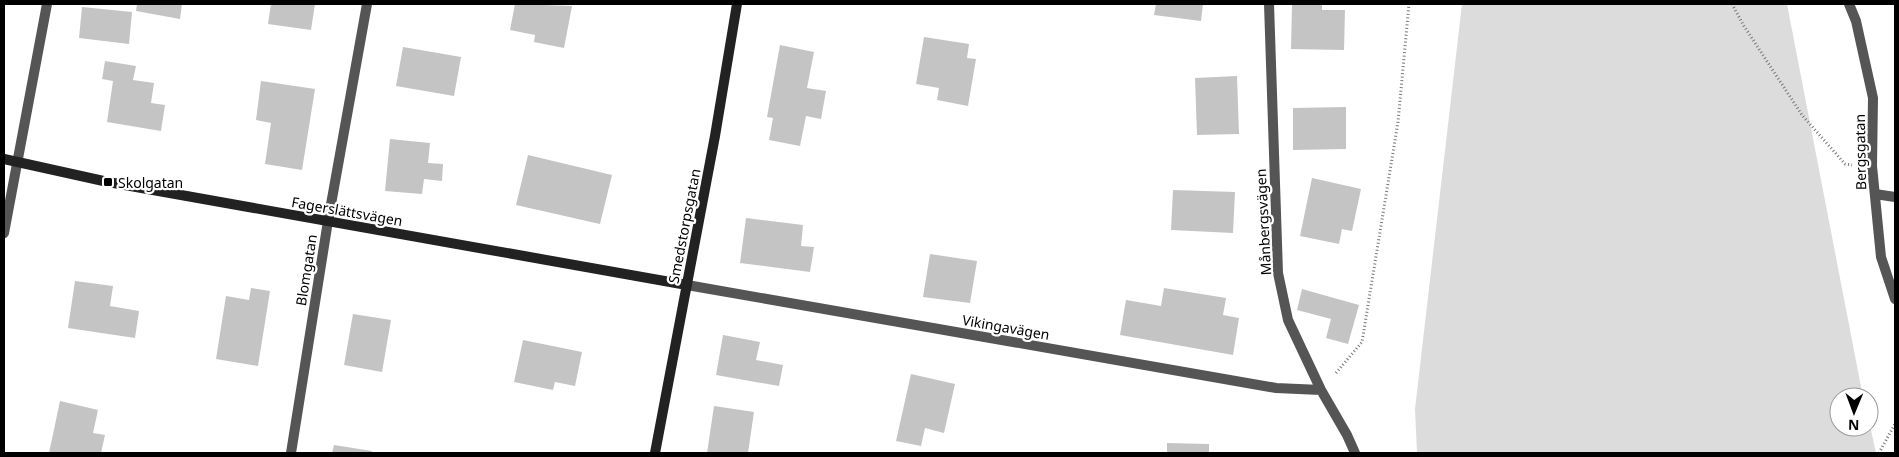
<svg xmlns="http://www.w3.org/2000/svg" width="1899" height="457" font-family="'Noto Sans',sans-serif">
  <rect width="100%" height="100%" fill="#fff"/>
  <path fill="#dcdcdc" d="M1462 4H1787L1863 397H1839V427H1869V421L1876 453H1417L1415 409Z"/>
  <path fill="#c4c4c4" d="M137 4H182L180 19 136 11Z
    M271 4H315L311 30 268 24Z
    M515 4 572 6 564 48 534 42 535 35 510 30Z
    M1156 4H1203L1201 21 1154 15Z
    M1292 4H1322V10H1345L1344 50 1291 49Z
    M82 7 132 12 129 44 79 38Z
    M924 37 969 44 967 58 976 59 968 106 937 100 939 88 916 84Z
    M780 45 814 52 807 88 826 91 821 119 806 116 800 146 769 140 773 118 767 117Z
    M403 47 461 57 454 96 396 86Z
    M105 61 136 66 133 80 154 83 151 103 165 105 161 131 107 122 113 81 102 79Z
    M1237 76 1239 134 1197 135 1195 78Z
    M261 81 315 89 302 170 265 164 271 123 256 120Z
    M1346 107V149L1293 150V108Z
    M390 139 430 143 428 163 443 164 442 181 424 179 422 194 385 191Z
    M528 155 612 175 600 224 516 205Z
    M1312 178 1361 189 1352 231 1342 229 1339 244 1300 236Z
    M1173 190 1235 192 1233 233 1171 230Z
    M746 218 803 225 801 246 814 247 810 272 740 263Z
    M930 254 977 261 970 303 923 297Z
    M75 281 113 286 110 306 139 311 135 338 68 328Z
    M251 288 270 291 258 366 216 359 226 296 249 300Z
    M1164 288 1226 298 1223 315 1239 318 1233 355 1120 335 1126 300 1161 306Z
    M1302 289 1359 305 1348 344 1326 338 1331 319 1297 310Z
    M353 314 391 320 382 372 344 365Z
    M723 335 760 342 756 360 783 365 779 386 716 375Z
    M523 340 582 352 575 386 555 382 553 390 514 382Z
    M911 374 955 384 944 433 925 428 921 446 896 441Z
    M60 401 98 410 93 433 105 435 101 453H49Z
    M714 406 754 412 748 453H707Z
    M1167 443 1209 444V453H1167Z
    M334 445 372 451 371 453H332Z"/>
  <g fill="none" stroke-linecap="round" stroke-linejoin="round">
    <path stroke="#777" stroke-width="3" stroke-dasharray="1 2.5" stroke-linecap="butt" d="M1732 4 1744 26 1802 115 1845 164 1852 165
      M1336 373 1362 342 1398 122 1409 4
      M1879 453 1895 424"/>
    <path stroke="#555" stroke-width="10" d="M1875 194 1895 197"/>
    <path stroke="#555" stroke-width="10" d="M1269 4 1278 273 1288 320 1321 390 1347 435 1355 453
      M1849 4 1856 21 1873 98 1872 166 1881 257 1895 299
      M4 233 47 4
      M687 285 1276 388 1321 390
      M291 453 328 221 367 4"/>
    <path stroke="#222" stroke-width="10" d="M4 159 108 182 687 285
      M655 453 715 136 737 4"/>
  </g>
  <rect fill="#000" stroke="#fff" stroke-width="2" x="103" y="177" width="10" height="10" rx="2.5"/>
  <g text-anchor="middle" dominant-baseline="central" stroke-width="4.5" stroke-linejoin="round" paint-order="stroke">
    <g font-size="14" fill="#000" stroke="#fff">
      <text transform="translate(1860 152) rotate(-91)">Bergsgatan</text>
      <text transform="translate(347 211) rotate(10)">Fagerslättsvägen</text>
      <text transform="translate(1263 222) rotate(-93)">Månbergsvägen</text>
      <text transform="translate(684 226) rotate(-79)">Smedstorpsgatan</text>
      <text transform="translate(306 270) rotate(-81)">Blomgatan</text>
      <text transform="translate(1006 327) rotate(10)">Vikingavägen</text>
    </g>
    <g font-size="14" fill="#000" stroke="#fff" text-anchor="start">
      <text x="118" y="182">Skolgatan</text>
    </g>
  </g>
  <rect width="1899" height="457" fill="none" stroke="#000000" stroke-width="10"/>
  <g transform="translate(1854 412) rotate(181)"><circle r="24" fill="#ffffff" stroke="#999999"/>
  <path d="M0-4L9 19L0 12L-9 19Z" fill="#000000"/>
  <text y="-8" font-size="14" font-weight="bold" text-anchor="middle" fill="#000000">N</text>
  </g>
</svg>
